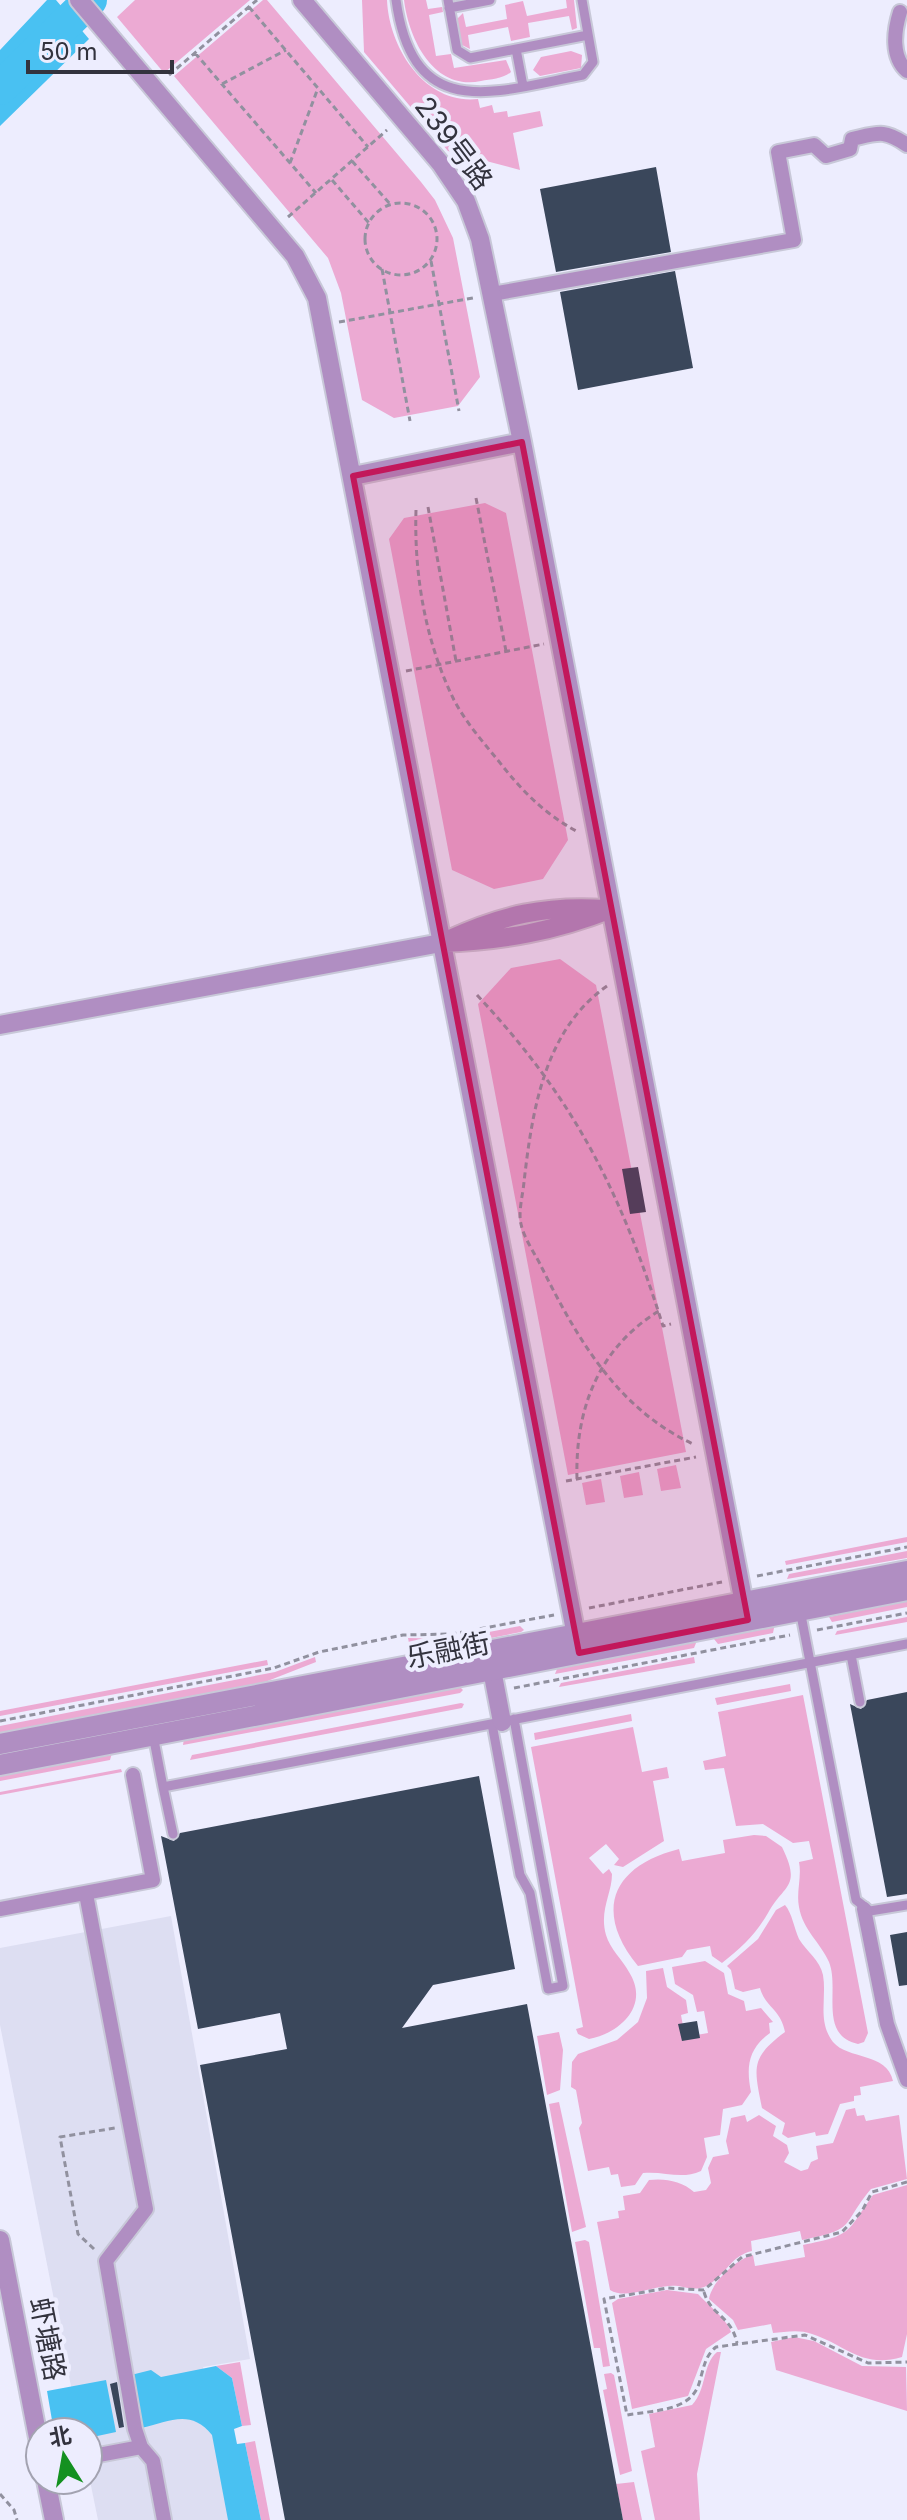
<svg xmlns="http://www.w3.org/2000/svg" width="907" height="2520" font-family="Inter,'Noto Sans SC',sans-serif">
  <rect width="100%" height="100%" fill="#ededfe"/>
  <path fill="#dddef2" d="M171 1916 250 2359 203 2367 234 2520H98L88 2471V2432H80L0 2025V1948Z"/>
  <path fill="#ecaad3" d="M135 0H250L164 73 117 17Z
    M263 0H267L421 182 435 200 453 238 480 377 458 406 394 418 362 400 341 293 328 258 174 76Z
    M362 0H387C389 48 425 105 478 99L480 108 492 105 494 113 507 111 508 117 540 111 543 126 513 133 520 170 448 151 364 52Z
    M404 0H426L428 9 442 7 443 12 429 15 436 56 451 54 454 68 506 60 511 72C503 79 491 79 481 81 434 91 409 40 404 0Z
    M566 0H574L577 28 572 30 569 16 528 23 530 37 511 41 508 27 468 35 470 49 462 45 457 19 463 13 466 27 507 19 505 5 523 1 527 16 567 8Z
    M571 51 582 55 581 68 540 76 533 70 541 57Z
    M485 503 506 513 568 840 543 879 494 889 452 870 389 539 404 518Z
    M560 959 596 985 686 1452 568 1475 478 1004 511 968Z
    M676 1465 681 1488 661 1491 657 1469Z
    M639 1472 643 1495 624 1498 620 1476Z
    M601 1479 605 1502 586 1505 582 1483Z
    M907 1537V1542L786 1565 785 1561Z
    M907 1551V1558L787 1579 789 1574Z
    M907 1600V1607L832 1622 829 1617Z
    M907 1617V1622L835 1635 837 1631Z
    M520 1626 524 1630 521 1632 461 1644 409 1643 408 1638 452 1639Z
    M771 1626 774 1628 773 1633 718 1644 714 1639Z
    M692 1641 696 1643 694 1648 555 1674 557 1669Z
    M315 1657 316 1662 265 1682 0 1733V1726L275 1672Z
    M694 1657 695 1663 559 1687 561 1683Z
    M267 1660 268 1665 0 1716V1711Z
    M790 1684 791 1691 717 1705 715 1698Z
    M458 1685 463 1690 460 1693 183 1745 184 1738Z
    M803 1695 868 2033 864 2042 858 2044C818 2035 840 1989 829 1962 820 1942 803 1930 799 1907 796 1892 802 1877 799 1862L813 1859 809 1841 793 1843 763 1824 736 1826 724 1768 705 1770 703 1761 726 1756 718 1712Z
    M461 1703 464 1704 462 1708 190 1760 192 1755Z
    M631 1714 632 1721 535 1740 534 1733Z
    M633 1727 642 1772 667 1767 669 1778 653 1781 664 1841 623 1867 614 1865 619 1859 606 1844 589 1858 603 1874 609 1869 612 1874C612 1894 599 1910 606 1935 610 1949 622 1959 629 1972 650 2005 621 2033 589 2039L578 2034 576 2029 583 2027 531 1747Z
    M112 1753 110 1760 0 1781V1773Z
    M121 1769 122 1772 0 1795V1792Z
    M754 1835 766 1836 782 1847C802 1888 784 1884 768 1913 755 1935 742 1947 722 1963L712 1956 710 1946 687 1950 682 1957 638 1966C593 1911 612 1866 679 1849L682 1861 725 1853 723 1840Z
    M785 1905C792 1913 794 1928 799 1939 807 1952 820 1960 823 1975 827 1998 817 2021 833 2042 848 2060 887 2052 893 2081L860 2087 861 2095 854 2096V2101L840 2104 828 2134 816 2136 815 2132 788 2138 782 2134 785 2123 762 2108C754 2068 750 2058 785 2032 781 2009 765 2007 760 1988L743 1992 735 1989 731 1970 727 1966 758 1939 776 1910Z
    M705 1961 724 1973 728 1994 744 2001 746 2011 761 2008 773 2022 769 2023 770 2033C748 2049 746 2067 751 2092L742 2105 723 2109 720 2135 704 2138 707 2157 701 2171C681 2180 665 2171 643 2173L635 2185 621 2187 618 2174 611 2175 609 2167 588 2171 579 2128 582 2123 576 2090 571 2087 572 2062 578 2054 617 2040 638 2022 647 1998 646 1971 663 1968 667 1987 686 2000 688 2013 681 2015 685 2037 708 2033 704 2011 697 2012 693 1995 675 1984 672 1967Z
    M559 2032 563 2050 560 2090 547 2095 537 2036Z
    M559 2102 586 2227 572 2232 549 2104Z
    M855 2108 857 2116 864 2115 866 2121 899 2115 907 2179 871 2189C840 2226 858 2229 802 2240L800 2231 751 2241 752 2251C730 2256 726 2275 708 2285 698 2291 688 2288 678 2286 657 2283 628 2301 610 2290L597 2222 619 2218 618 2211 625 2210 623 2196 640 2193 649 2180C665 2178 682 2181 694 2192L706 2190 711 2183 708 2168 713 2157 729 2154 726 2141 731 2118 745 2115 747 2122 759 2115 776 2126 773 2136 787 2145 789 2153 784 2162 801 2171 808 2169 811 2162 818 2159 816 2146 833 2143 846 2110Z
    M907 2185V2334L902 2357C862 2369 846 2345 812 2334 799 2329 785 2332 773 2333L771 2324 738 2330 733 2320 709 2299C711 2283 736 2259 753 2255L755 2266 805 2257 803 2245C853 2235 846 2233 873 2195Z
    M585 2240 589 2242 610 2366 603 2367 600 2348H594L575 2242Z
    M667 2290 698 2294C708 2305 727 2319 731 2332L706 2349 688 2396 632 2409 612 2303 618 2299Z
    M794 2337 814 2341 862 2366 906 2367 907 2411 776 2370 771 2342Z
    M717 2352H721L697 2474 700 2520H655L641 2451 655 2447 649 2414 692 2405C707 2389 702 2365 717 2352Z
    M240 2362 251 2425 242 2426 232 2378 216 2366Z
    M611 2373 614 2375 632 2471 620 2475 603 2390 607 2389 604 2374Z
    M255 2441 270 2520H261L245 2443Z
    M634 2482 642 2520H623L616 2484Z"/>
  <path fill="#49c1f2" d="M47 0H56L89 39 0 126V50Z
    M216 2366 232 2378 242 2426 234 2429 237 2444 245 2443 261 2520H228L212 2435C190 2408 169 2422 141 2428L131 2375 151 2370 161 2377Z
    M106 2380 116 2432 88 2438V2432H54L47 2391Z"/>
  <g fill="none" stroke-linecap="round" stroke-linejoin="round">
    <path stroke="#49c1f2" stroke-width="34" d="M0 88 90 0"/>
  </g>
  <path fill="#3a475b" d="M656 167 671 252 556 272 540 189Z
    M675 271 693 368 578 390 560 292Z
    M638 1167 646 1212 630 1214 622 1169Z
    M907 1692V1894L887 1897 850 1704 861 1709 867 1700Z
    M479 1776 515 1969 433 1985 402 2028 527 2004 623 2520H285L200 2065 287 2049 280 2013 198 2029 161 1836 174 1841 180 1833Z
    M907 1932V1985L899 1986 890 1935Z
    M697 2021 700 2038 682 2041 678 2024Z
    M117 2382 124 2427 119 2428 110 2384Z"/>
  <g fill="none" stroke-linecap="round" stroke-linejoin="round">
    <defs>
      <path id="service" d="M396 0C413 124 494 92 583 75L593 62 582 0
        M448 0 457 50 470 58 588 35
        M449 8 490 0
        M516 49 523 86
        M800 1610 856 1900 870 1911 907 1905
        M851 1655 860 1702
        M492 1724 520 1875 530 1893 548 1989 563 1986 514 1719
        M153 1735 163 1787 907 1644
        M163 1787 173 1834"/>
      <path id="pedestrian" d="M900 12C894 31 891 57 907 71
        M492 294 794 240 778 152 814 145 826 156 850 149 852 139C878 133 884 129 907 145
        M86 1894 146 2209 106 2261 135 2429 141 2447 153 2461 164 2520
        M0 1909 153 1880 133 1775
        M864 1909 887 2024 907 2080
        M88 2457 141 2447"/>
      <path id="minor" d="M79 0 295 256 317 298 578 1646
        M302 0 441 164 466 201 480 239 522 442 746 1614
        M353 476 522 442
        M448 940C502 915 546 905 605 909
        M0 1025 441 943C502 941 555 931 611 909
        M492 1670 502 1722
        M0 2240 40 2448
        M46 2480 54 2520"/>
      <path id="tertiary" d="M0 1744 907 1571
        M0 1765 907 1590"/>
    </defs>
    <use href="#service" stroke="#c8c8d8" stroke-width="13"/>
    <use href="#pedestrian" stroke="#c8c8d8" stroke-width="18"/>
    <use href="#minor" stroke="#c8c8d8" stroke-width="22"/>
    <use href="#tertiary" stroke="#c8c8d8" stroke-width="24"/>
    <path stroke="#91919f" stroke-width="3" stroke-dasharray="6 4" stroke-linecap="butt" d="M249 7 368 147
      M195 53 316 193
      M169 75 257 0
      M222 84 286 50
      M352 161 391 205
      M290 163 318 88
      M332 180 369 223
      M365 239a36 36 0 1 1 72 0a36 36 0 1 1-72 0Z
      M288 217 387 130
      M431 261 459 411
      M382 269 410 421
      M339 322 473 298
      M476 498 506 651
      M428 507 456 661
      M416 510C414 574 425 641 454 700 465 721 482 741 497 759 521 790 543 813 578 832
      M406 671 544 644
      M607 986C544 1030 532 1112 524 1182 523 1194 518 1212 521 1224 524 1239 536 1255 542 1268 578 1340 618 1409 693 1444
      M477 995C575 1100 620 1190 663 1326L671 1324
      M577 1479C575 1410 598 1348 659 1311
      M566 1481 696 1457
      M757 1576 907 1547
      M589 1608 722 1582
      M817 1630 907 1613
      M514 1688 790 1635
      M0 1721 274 1668 319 1652 403 1635 452 1634 554 1615
      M907 2182 872 2192 862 2211 842 2232 742 2257 704 2290 667 2288 604 2299 627 2415C654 2410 693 2412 700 2380 704 2367 705 2356 716 2347L805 2335 868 2363 907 2362
      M94 2249 78 2234 60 2137 115 2128
      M704 2292C711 2316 731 2315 737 2343
      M0 2494 14 2510 17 2520"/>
    <use href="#service" stroke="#b08ec2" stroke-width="9"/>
    <use href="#pedestrian" stroke="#b08ec2" stroke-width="14"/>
    <use href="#minor" stroke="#b08ec2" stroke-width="18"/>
    <use href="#tertiary" stroke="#b08ec2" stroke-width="20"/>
  </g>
  <path fill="#c2185b" fill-opacity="0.2" stroke="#c2185b" stroke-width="6" stroke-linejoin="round" d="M522 442 748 1620 579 1653 353 476Z"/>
  <g text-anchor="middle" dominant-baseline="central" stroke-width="8" stroke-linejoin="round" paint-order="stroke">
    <g font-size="28" fill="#33333e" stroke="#ededfe">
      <text transform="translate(454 143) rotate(53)">239号路</text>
      <text transform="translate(448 1650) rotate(-11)">乐融街</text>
      <text transform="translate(48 2339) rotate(79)">虾塘路</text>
    </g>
  </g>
  <g transform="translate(64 2456) rotate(349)"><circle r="38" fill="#ededfe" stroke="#a3a3b1" stroke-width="2"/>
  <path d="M0-6L14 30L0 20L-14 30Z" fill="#149120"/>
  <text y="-12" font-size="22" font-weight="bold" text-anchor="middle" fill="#33333e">北</text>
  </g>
  <path d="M28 60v12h144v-12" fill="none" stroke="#33333e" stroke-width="4"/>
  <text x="40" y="60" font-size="24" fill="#33333e" stroke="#ededfe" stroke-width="6" paint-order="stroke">50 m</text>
</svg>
